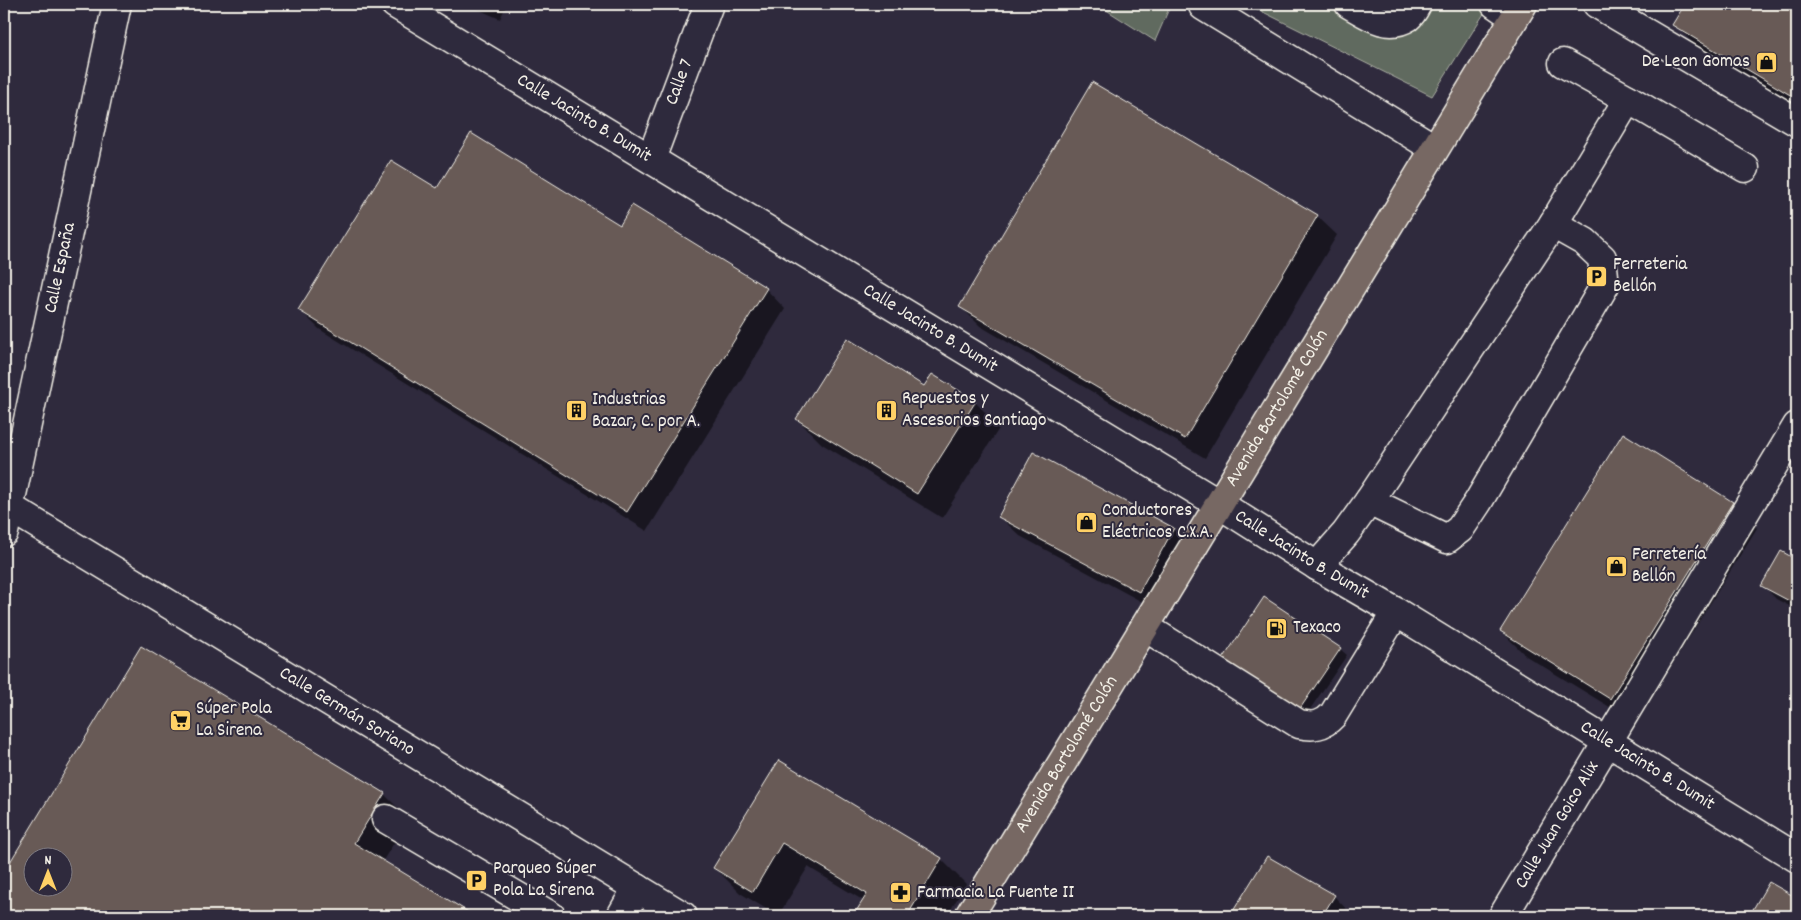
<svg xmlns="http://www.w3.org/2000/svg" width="1801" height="920" font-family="Dekko,sans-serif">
  <rect width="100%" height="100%" fill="#2f2a3d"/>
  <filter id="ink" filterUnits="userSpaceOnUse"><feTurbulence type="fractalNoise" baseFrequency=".02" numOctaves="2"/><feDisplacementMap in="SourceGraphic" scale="10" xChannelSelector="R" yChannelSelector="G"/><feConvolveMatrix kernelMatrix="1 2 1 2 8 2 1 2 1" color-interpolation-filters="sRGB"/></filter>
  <g filter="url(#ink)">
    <path fill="#616a5e" stroke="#aaaea3" d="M1097 4H1171L1155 41Z
      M1247 4H1490L1432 96Z"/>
    <path fill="#0007" fill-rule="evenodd" d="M466 4H507L500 19Z
      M1686 4H1797V108L1699 49 1674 24Z
      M437 190 766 289 785 309 647 531 319 329 299 309Z
      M1317 216 1337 235 1205 458 980 326 961 307Z
      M924 388 975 402 1000 427 942 518 822 444 797 419Z
      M1732 503 1757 528 1636 723 1526 656 1501 631Z
      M1000 517 1173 529 1192 548 1159 611 1020 536Z
      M1782 553 1797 561V610L1776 599 1763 585Z
      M142 648 384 794 409 819 382 862 472 916H4V875ZM32 858H62V888H32Z
      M1340 649 1347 655 1302 721 1227 671Z
      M779 762 941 859 966 884 947 916H855L864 901 808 867 778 916 740 893 715 868Z
      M1268 858 1334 896 1353 916H1232Z
      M1770 883 1797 899V916H1751Z"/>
    <path fill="#685a56" stroke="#f4f1e8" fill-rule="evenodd" d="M1685 4H1797V99L1672 25Z
      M1092 82 1318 215 1185 439 959 307Z
      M471 133 620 225 632 205 767 288 627 512 298 310 391 160 437 188Z
      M847 338 924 386 932 374 976 401 917 494 796 419Z
      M1623 433 1733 502 1610 699 1500 631Z
      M1033 452 1174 528 1139 592 998 517Z
      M1781 551 1797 560V601L1795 604 1761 586Z
      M1264 597 1341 648 1295 716 1219 665Z
      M141 646 385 793 354 843 475 916H4V872ZM32 858H62V888H32Z
      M779 760 942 858 907 916H853L867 894 782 843 753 892 713 868Z
      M1267 856 1335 895 1322 916H1230Z
      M1769 882 1797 898V916H1749Z"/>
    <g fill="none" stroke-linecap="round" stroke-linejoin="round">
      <defs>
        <g id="minor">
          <path id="s1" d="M395 4 1219 504 1317 566 1396 612 1797 858"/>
          <path d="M1349 4C1367 14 1387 30 1408 17 1412 14 1415 8 1417 4"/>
          <path d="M1495 4 1514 17"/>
          <path d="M1597 4 1797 122"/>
          <path d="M1203 6 1434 148"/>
          <path d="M1628 99 1745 168"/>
          <path id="s2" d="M651 159 709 4"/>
          <path d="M1369 501 1447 539 1460 529 1478 502 1605 285 1602 258 1585 242 1553 224"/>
          <path id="s3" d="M9 507 683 916"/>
          <path id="s4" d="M4 532 117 4"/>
          <path d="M1317 566 1346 533 1369 501 1553 224 1628 99 1563 63"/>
          <path d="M1145 627 1299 724C1313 727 1323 726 1333 715L1396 612"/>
          <path d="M386 819 551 916"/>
          <path d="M621 916 637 888"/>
          <path id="s5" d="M1503 916 1797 426"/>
        </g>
        <g id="major">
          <path id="s6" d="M969 916 1523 4"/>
        </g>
      </defs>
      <use href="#minor" stroke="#f4f1e8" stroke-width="31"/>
      <use href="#major" stroke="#f4f1e8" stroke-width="31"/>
      <use href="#minor" stroke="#2f2a3d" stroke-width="28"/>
      <use href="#major" stroke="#776864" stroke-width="28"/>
    </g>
  </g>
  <defs>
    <symbol id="shop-square" viewBox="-11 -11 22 22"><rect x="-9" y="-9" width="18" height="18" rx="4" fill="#ffd166" stroke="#2f2a3d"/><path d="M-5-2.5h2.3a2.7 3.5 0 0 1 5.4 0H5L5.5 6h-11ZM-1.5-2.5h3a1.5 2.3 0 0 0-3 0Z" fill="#111"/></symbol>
    <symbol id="parking-square" viewBox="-11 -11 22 22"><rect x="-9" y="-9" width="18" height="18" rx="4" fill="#ffd166" stroke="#2f2a3d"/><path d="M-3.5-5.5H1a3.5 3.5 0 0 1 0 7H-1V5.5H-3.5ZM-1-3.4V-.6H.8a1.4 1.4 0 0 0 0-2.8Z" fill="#111"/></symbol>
    <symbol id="building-square" viewBox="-11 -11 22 22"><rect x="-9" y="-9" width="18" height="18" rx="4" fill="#ffd166" stroke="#2f2a3d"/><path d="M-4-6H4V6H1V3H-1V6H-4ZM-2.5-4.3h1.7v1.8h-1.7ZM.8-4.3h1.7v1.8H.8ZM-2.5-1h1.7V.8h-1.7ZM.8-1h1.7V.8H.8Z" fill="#111"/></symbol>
    <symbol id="fuel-square" viewBox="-11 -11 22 22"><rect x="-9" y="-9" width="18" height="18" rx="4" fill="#ffd166" stroke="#2f2a3d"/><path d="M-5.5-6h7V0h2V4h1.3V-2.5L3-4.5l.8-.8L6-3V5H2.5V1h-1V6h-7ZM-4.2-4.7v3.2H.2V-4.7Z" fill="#111"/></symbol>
    <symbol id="supermarket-square" viewBox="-11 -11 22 22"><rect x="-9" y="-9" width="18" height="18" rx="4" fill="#ffd166" stroke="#2f2a3d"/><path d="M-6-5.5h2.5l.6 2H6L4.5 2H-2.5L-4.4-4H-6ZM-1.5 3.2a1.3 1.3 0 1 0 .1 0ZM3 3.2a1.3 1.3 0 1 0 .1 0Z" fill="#111"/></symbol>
    <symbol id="pharmacy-square" viewBox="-11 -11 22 22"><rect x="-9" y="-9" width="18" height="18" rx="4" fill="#ffd166" stroke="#2f2a3d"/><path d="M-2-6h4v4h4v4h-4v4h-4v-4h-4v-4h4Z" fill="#111"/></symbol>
  </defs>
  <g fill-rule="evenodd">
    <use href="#shop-square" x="1754" y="50" width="25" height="25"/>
    <use href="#parking-square" x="1584" y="264" width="25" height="25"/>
    <use href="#building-square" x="874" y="398" width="25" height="25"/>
    <use href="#building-square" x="564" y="398" width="25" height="25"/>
    <use href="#shop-square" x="1074" y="510" width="25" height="25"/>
    <use href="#shop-square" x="1604" y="554" width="25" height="25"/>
    <use href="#fuel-square" x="1264" y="616" width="25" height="25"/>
    <use href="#supermarket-square" x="168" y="708" width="25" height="25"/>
    <use href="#parking-square" x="464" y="868" width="25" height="25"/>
    <use href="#pharmacy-square" x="888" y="880" width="25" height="25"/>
  </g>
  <g text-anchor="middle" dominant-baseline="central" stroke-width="4" stroke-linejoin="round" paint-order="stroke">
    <g font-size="19" fill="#f4f1e8" stroke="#2f2a3d" text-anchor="start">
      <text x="1750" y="62" text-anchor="end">De Leon Gomas</text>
      <text x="1613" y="265">Ferreteria<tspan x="1613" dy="22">Bellón</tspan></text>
      <text x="902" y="399">Repuestos y<tspan x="902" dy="22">Ascesorios Santiago</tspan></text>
      <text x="592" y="400">Industrias<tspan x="592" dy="22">Bazar, C. por A.</tspan></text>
      <text x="1102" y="511">Conductores<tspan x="1102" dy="22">Eléctricos C.X.A.</tspan></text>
      <text x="1632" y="555">Ferretería<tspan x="1632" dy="22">Bellón</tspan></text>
      <text x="1293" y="628">Texaco</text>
      <text x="196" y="709">Súper Pola<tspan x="196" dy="22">La Sirena</tspan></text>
      <text x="493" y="869">Parqueo Súper<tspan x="493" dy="22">Pola La Sirena</tspan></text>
      <text x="917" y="893">Farmacia La Fuente II</text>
    </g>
    <g font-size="19" fill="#f4f1e8" stroke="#2f2a3d">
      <text stroke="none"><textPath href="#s2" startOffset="82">Calle 7</textPath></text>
      <text stroke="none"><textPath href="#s1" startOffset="221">Calle Jacinto B. Dumit</textPath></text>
      <text stroke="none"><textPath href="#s4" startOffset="270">Calle España</textPath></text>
      <text stroke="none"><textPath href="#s1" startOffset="626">Calle Jacinto B. Dumit</textPath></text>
      <text stroke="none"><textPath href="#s6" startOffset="594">Avenida Bartolomé Colón</textPath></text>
      <text stroke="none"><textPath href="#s1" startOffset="1061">Calle Jacinto B. Dumit</textPath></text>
      <text stroke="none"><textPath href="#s3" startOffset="395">Calle Germán Soriano</textPath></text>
      <text stroke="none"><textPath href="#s6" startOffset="189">Avenida Bartolomé Colón</textPath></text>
      <text stroke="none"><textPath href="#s1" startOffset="1466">Calle Jacinto B. Dumit</textPath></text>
      <text stroke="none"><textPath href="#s5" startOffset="106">Calle Juan Goico Alix</textPath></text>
    </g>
  </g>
  <rect width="1801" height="920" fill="none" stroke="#2f2a3d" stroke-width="20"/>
  <rect x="10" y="10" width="1781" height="900" fill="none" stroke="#f4f1e8" stroke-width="2" filter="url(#ink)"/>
  <g transform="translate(48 872)"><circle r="24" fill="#2f2a3d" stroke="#7e7a81"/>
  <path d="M0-4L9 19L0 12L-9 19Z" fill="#ffd166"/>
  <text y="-8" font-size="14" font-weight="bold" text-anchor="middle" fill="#f4f1e8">N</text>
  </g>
</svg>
